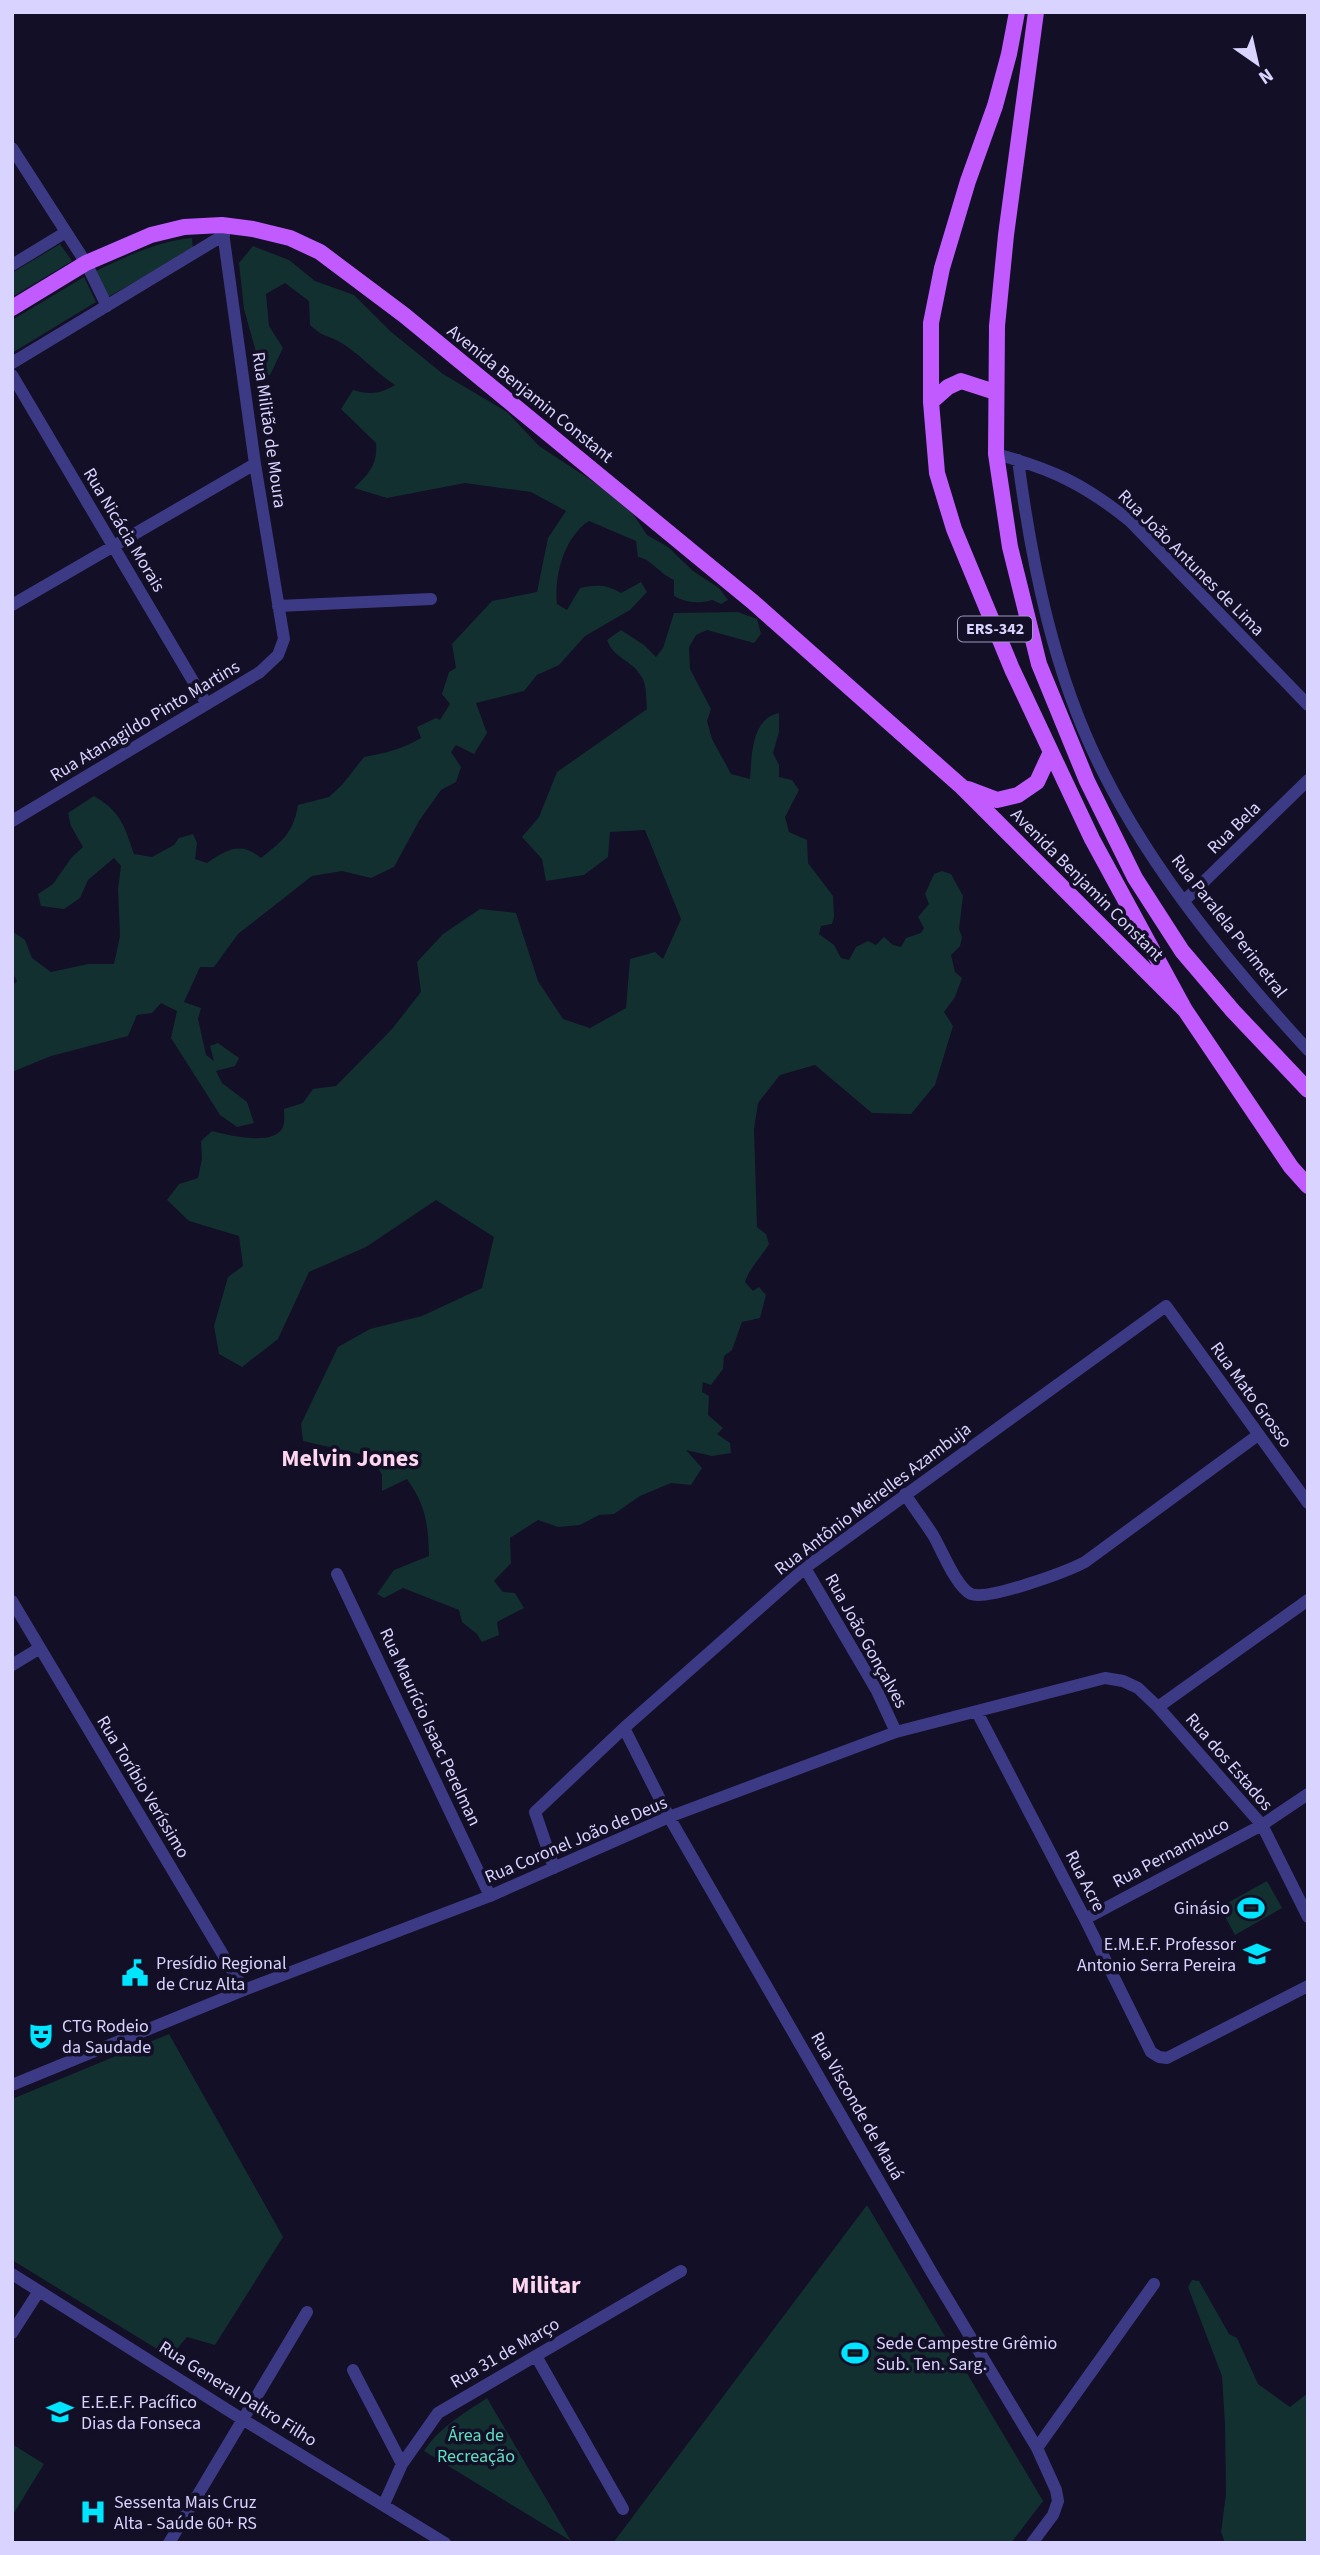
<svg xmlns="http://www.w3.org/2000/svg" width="1320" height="2555" font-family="'Source Sans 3',sans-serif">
  <rect width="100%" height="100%" fill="#130f26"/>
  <path fill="#12302f" d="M192 238 193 249 108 297 96 271C127 256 158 241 192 238Z
    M60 244 72 261 12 297V273Z
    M253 246 289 260 315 281 354 295 390 331 443 374 507 412 539 446 603 488 633 514 647 535 668 547 693 571 719 588 728 600 721 604 712 600C699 604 686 603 674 596V580C660 574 651 559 638 557L636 541 589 521C564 537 554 576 557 604L567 610 580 588C598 585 604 584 621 593L641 582 647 592 630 610 585 636 559 665 537 675 524 691 476 703 487 733 474 754 456 745 451 752 461 767 456 782 441 790 419 821 394 867 371 878 342 871 312 876 238 934 214 967H200L184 1002 201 1008 198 1019 206 1055 214 1061 210 1046 218 1043 239 1058 235 1066 216 1071 222 1083 247 1102 254 1123 237 1127 220 1115 171 1038 177 1011 161 1003 152 1013 137 1015 128 1036 51 1056 12 1072V986L17 981 12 971V931L25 940 32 958 51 972 88 964H114L120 936 118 889 121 866 114 858 88 880 80 898 64 909 41 906 38 894 53 884 72 857 83 847 71 826 68 813 94 796C121 812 124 825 134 854L152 857 174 845 179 838 193 834 197 843 195 859 207 863C227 849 241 841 261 858 282 841 293 834 298 805L329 797 342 785 364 757C385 753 403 749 421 738L417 727 436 718 440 720 450 704 442 694 449 672 456 668 452 644 492 601 537 592 548 538 566 511 531 492 465 483 387 498 354 488C369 474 378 464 376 443L341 409 353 390C370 395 380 394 395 385 376 373 358 352 338 341 324 334 323 337 310 325L309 301 285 283 266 294 269 326 283 348 270 375 255 374 256 352 244 309 239 263Z
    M84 277 96 302 12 353V320Z
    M738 612 757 619 761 634 754 643 707 630 696 635 689 647 690 669 711 709 707 721 712 739 731 774 750 779C752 754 751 719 779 713V732L773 753 779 765V777L792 780 799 790 785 817 789 832 807 840 808 863 833 896 834 917 832 924 821 926 819 934 834 945 841 958 849 960 856 947 868 941 876 945 884 937 893 945 901 947 906 938 921 933 924 928 918 917 929 904 925 894 934 874 942 871 951 874 963 896 959 929 962 937 960 946 951 955 955 972 962 978 955 997 944 1012 953 1026 935 1085 911 1114 872 1113 815 1065 780 1075 758 1103 754 1129 757 1227 766 1234 769 1244C761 1258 750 1267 745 1282L753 1291 759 1287 766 1295 760 1318 742 1322 732 1350 724 1356 723 1369 711 1385 703 1382 702 1392 709 1396 708 1415 723 1428 717 1434 730 1443 731 1453 712 1456 686 1450 702 1468 691 1485 671 1483 640 1496 614 1514 599 1515 580 1525 558 1527 538 1520 510 1538 511 1563 494 1581 503 1592 515 1593 524 1608 497 1622 499 1635 482 1642 477 1634 462 1622 459 1610 403 1588 384 1598 377 1594 394 1570 429 1556C428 1523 426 1506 407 1479L382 1491V1475L373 1457 303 1441 301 1424 338 1347 370 1329 422 1316 482 1288 494 1237 436 1200 366 1247 309 1272 278 1339 242 1367 219 1354 214 1326 228 1277 243 1266 239 1236 189 1221 167 1200 179 1184 198 1178 202 1159 201 1141 212 1131C228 1135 274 1147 283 1127 285 1122 284 1114 284 1109L303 1103 313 1089 336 1086 392 1029 421 992 417 962 443 934 480 909 516 913 538 981 563 1019 590 1028 626 1008 630 959 655 952 663 959 681 919 645 830 610 832 608 857 584 875 546 881 542 859 522 837 539 817 557 772 647 709C646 699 647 684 641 676 632 660 614 659 607 640L621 630 644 645 656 657 663 648 674 613Z
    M1267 1881 1282 1908 1235 1935 1220 1907Z
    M169 2034 283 2237 215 2345 187 2337 170 2357 12 2260V2099Z
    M867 2205 1043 2501 1011 2543H613Z
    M1192 2280 1199 2281 1229 2334 1237 2338 1258 2384 1290 2407 1308 2393V2543H1225L1221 2532 1226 2494 1225 2424 1222 2376 1188 2287Z
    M487 2398 571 2541 424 2451C440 2427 463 2414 487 2398Z
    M12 2444 44 2464 12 2516Z"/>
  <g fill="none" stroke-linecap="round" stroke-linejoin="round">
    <path stroke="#3d3a85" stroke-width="12" d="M12 148 86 263 107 306
      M12 265 66 232
      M12 363 224 235
      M12 375 206 703
      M996 454C1052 469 1084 484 1130 521L1308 705
      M1018 460C1032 566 1054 676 1103 772 1154 874 1231 966 1308 1050
      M12 605 255 464
      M278 606 431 599
      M12 821 260 672 278 655 284 639 255 464 222 225
      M1184 901 1308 780
      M905 1494C914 1508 924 1521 933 1535 942 1550 956 1587 971 1594 988 1601 1068 1571 1085 1562L1258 1435
      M805 1568 877 1691 896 1732
      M337 1574 490 1896
      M12 1601 244 1990
      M12 1665 40 1648
      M1158 1707 1308 1600
      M977 1712 1085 1919 1151 2052 1159 2057 1167 2058 1308 1986
      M624 1728 669 1817 932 2273 1037 2448 1056 2490 1058 2501 1053 2515 1032 2543
      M554 1868 535 1812 624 1728 805 1568 1166 1306 1308 1503
      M1085 1919 1262 1825 1308 1794
      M12 2085 244 1990 490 1896 669 1817 896 1732 1105 1678 1123 1681 1138 1688 1158 1707 1262 1825 1308 1917
      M12 2274 242 2419 445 2543
      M12 2333 39 2291
      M536 2356 623 2509
      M353 2370 402 2464
      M1037 2448 1154 2284
      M384 2504 402 2464 438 2413 681 2271
      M169 2543 307 2312"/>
    <path stroke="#c25bff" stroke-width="16" d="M1017 12 1009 54 995 106 968 181 942 268 931 323V402L937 473 954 529 1012 669 1092 839 1185 1010 1291 1167 1308 1186
      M1036 12 1006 235 997 326 996 454 1010 547 1039 664 1087 781 1135 878 1182 951 1233 1011 1308 1090
      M12 308 86 263 151 235 184 227 222 225 253 229 290 238 320 252 404 315 753 602 962 787 1185 1010
      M931 402 948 387 961 381 995 392
      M968 789 997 800 1018 795 1037 782 1050 754"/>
  </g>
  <defs>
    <symbol id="stadium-bare" viewBox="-9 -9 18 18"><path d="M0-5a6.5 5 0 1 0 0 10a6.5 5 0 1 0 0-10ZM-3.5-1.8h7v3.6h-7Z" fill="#00e5ff" stroke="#130f26" stroke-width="2.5" paint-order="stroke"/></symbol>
    <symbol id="school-bare" viewBox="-9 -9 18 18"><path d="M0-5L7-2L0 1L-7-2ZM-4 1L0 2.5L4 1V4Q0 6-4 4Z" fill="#00e5ff" stroke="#130f26" stroke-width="2.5" paint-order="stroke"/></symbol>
    <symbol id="civic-bare" viewBox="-9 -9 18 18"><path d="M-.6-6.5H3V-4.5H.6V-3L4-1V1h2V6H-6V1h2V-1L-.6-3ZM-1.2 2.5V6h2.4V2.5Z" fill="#00e5ff" stroke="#130f26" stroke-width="2.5" paint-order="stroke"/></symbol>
    <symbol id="theatre-bare" viewBox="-9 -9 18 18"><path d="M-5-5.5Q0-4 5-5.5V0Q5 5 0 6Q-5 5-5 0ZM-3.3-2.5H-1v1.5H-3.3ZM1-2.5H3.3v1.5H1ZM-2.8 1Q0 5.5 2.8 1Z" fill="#00e5ff" stroke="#130f26" stroke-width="2.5" paint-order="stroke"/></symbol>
    <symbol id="hospital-bare" viewBox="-9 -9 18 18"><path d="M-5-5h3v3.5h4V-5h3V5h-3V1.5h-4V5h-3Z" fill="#00e5ff" stroke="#130f26" stroke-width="2.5" paint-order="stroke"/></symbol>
  </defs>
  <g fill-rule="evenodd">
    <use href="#stadium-bare" x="1232" y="1889" width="38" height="38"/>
    <use href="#school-bare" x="1238" y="1935" width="38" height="38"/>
    <use href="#civic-bare" x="116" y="1954" width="38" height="38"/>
    <use href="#theatre-bare" x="22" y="2017" width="38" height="38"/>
    <use href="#stadium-bare" x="836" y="2334" width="38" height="38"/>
    <use href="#school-bare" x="41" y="2393" width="38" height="38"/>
    <use href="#hospital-bare" x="74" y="2493" width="38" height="38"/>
  </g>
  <g text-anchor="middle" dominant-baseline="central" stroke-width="7" stroke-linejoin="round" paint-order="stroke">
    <rect fill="#130f26" stroke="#9e99be" stroke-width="2" x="958" y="616.5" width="74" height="25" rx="5"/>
    <g font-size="16" font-weight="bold" fill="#d9d4ff">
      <text x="995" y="629">ERS-342</text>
    </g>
    <g font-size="18" fill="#d9d4ff" stroke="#130f26">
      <text transform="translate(530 394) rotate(39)">Avenida Benjamin Constant</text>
      <text transform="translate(269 430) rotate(82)">Rua Militão de Moura</text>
      <text transform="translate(124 530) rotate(59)">Rua Nicácia Morais</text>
      <text transform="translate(1191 563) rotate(45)">Rua João Antunes de Lima</text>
      <text transform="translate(145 721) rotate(-31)">Rua Atanagildo Pinto Martins</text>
      <text transform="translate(1234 828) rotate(-44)">Rua Bela</text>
      <text transform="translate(1087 885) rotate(45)">Avenida Benjamin Constant</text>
      <text transform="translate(1229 926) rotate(52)">Rua Paralela Perimetral</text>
      <text transform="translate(1251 1395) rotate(54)">Rua Mato Grosso</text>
      <text transform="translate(873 1499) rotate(-37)">Rua Antônio Meirelles Azambuja</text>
      <text transform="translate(866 1641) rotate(61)">Rua João Gonçalves</text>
      <text transform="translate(430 1727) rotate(65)">Rua Maurício Isaac Perelman</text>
      <text transform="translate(1229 1762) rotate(49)">Rua dos Estados</text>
      <text transform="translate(143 1787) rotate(59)">Rua Toríbio Veríssimo</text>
      <text transform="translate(576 1840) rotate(-23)">Rua Coronel João de Deus</text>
      <text transform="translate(1171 1853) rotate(-28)">Rua Pernambuco</text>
      <text transform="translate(1085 1881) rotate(63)">Rua Acre</text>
      <text transform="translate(857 2106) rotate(60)">Rua Visconde de Mauá</text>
      <text transform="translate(505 2353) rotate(-30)">Rua 31 de Março</text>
      <text transform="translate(238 2394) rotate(32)">Rua General Daltro Filho</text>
    </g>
    <g font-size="18" fill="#d9d4ff" stroke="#130f26" text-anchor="start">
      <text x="1230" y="1908" text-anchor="end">Ginásio</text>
      <text x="1236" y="1944" text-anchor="end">E.M.E.F. Professor<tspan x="1236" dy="21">Antonio Serra Pereira</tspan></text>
      <text x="156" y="1963">Presídio Regional<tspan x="156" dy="21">de Cruz Alta</tspan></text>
      <text x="62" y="2026">CTG Rodeio<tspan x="62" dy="21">da Saudade</tspan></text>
      <text x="876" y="2343">Sede Campestre Grêmio<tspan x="876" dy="21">Sub. Ten. Sarg.</tspan></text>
      <text x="81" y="2402">E.E.E.F. Pacífico<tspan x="81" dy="21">Dias da Fonseca</tspan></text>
      <text x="114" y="2502">Sessenta Mais Cruz<tspan x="114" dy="21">Alta - Saúde 60+ RS</tspan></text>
    </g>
    <g font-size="18" fill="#5fe0c0" stroke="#130f26">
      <text x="476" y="2435">Área de<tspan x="476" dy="21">Recreação</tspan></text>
    </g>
    <g font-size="24" font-weight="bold" fill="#ffd6f0" stroke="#130f26">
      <text x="350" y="1458">Melvin Jones</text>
      <text x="546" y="2285">Militar</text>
    </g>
  </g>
  <rect width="1320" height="2555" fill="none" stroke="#d9d4ff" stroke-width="28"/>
  <g transform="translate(1257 63) rotate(146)" stroke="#130f26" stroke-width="5" paint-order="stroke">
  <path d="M0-5L12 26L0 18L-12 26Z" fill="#d9d4ff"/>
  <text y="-10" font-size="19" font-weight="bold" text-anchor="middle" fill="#d9d4ff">N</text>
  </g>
</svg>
